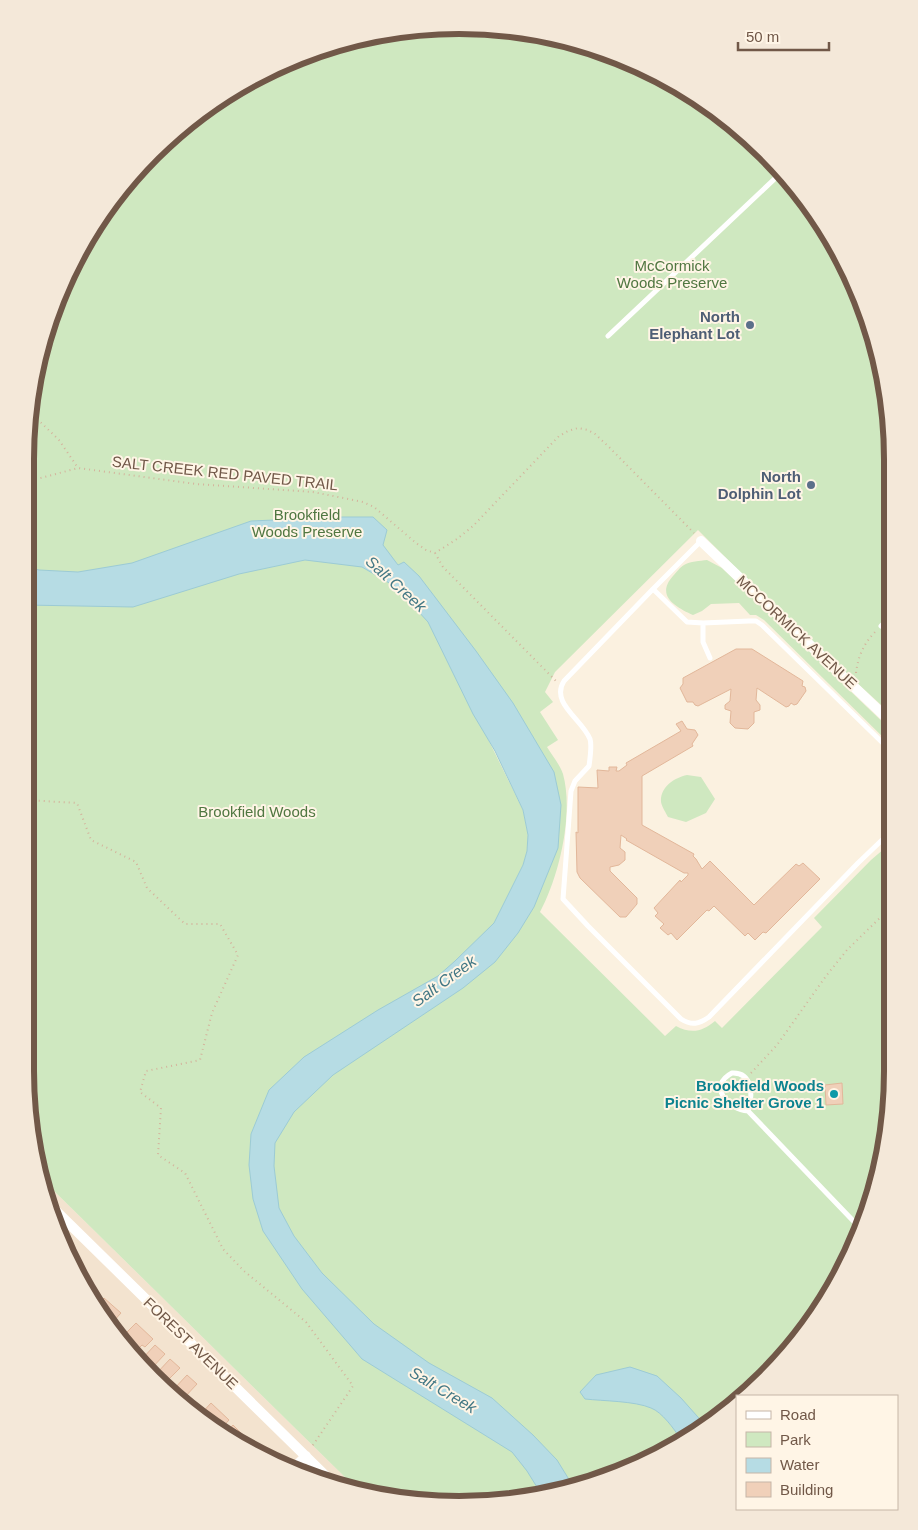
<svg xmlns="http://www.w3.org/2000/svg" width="918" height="1530" font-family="Helvetica,sans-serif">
  <rect width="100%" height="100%" fill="#fbf1e0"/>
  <path fill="#f3e3cf" d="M44 1187 52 1189 356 1488 320 1482 218 1432 115 1335 48 1210Z"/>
  <path fill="#cfe8c0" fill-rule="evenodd" d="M459 25 544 33 625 58 700 98 785 173 835 242 870 320 892 430V715L784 616 698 530 555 672 545 692 553 702 540 712 558 740 547 747C552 755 560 765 563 774 574 814 559 877 540 912L665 1036 676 1026C691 1034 702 1032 715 1021L722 1028 822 927 814 918 871 860 892 842V1100L870 1211 820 1312 741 1396H737V1401L723 1415 598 1482 459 1505 356 1488 52 1189 44 1187 25 1071 26 430 48 319 98 218 152 152 218 98 293 58 375 33ZM517 711 534 906 513 886 523 865 527 851 528 835 523 810 488 739Z
    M707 560 722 568 892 731V746L764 620 756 615H750L739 603 711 604 702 611 693 615C676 607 655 596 673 576 676 573 680 567 684 565 690 561 700 561 707 560Z
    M687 775 701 777 715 799 706 813 686 822 668 817C666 813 662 807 661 802 660 787 674 778 687 775Z"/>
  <path fill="#b6dce4" stroke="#9ccbd5" d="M343 517H373L387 530 383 545 398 565 404 562 419 576 476 651 513 703 554 772 561 805 558 848 534 907 518 933 495 962 463 988 333 1075 294 1112 275 1143 274 1166 279 1208 294 1236 322 1273 374 1324 429 1363 492 1398 533 1435 557 1460 573 1486 540 1492 527 1471 512 1452 362 1359 302 1289 263 1231 253 1199 249 1165 251 1134 269 1090 304 1057 378 1010 438 976 455 961 494 923 523 865 527 851 528 835 523 810 495 751 473 714 428 622 396 587 362 567 305 560 239 574 133 607 26 605V567L39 570 78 572 132 563 251 521Z
    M630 1367 657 1376 681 1398 705 1425 680 1438C674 1429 662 1412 651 1408 635 1401 603 1401 585 1399L580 1392 596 1375Z"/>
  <path fill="#f0d0b9" stroke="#e2b79a" d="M736 649H752L803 681 802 686 805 687 806 691 797 704 794 705 791 703 789 706 786 707 757 688 756 700 760 705V710L754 712V723L748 729 735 728 730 723 731 711 725 709V705L730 701 731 689 698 706 695 705 693 702H687L680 688 683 684V678Z
    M682 721 687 729 695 730 698 735 692 744 693 746 642 776V825L694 854 693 856 696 859 702 869 710 861 754 905 796 864 799 866 803 863 820 879 766 933 763 932 755 940 748 933 745 936 714 906 709 911 707 910 677 940 671 933 668 935 660 928 664 924 655 916 658 913 654 908 680 880 681 882 688 875V873H684L626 840 627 839 621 835 620 848 625 852V860L619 865 610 867V871L637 898V904L626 917H620L580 878 577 872 576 832 578 833V787L598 788 597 770 609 771V767H617L616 771H619L627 765 626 763 681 731 676 724Z
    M842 1083 843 1104 826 1105 825 1085Z
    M84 1278 98 1291 93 1295Z
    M104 1298 121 1313 111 1324 107 1320 98 1304Z
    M136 1323 153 1339 145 1347 142 1345 134 1353 123 1343 128 1338 125 1334Z
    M155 1345 165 1354 151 1369 141 1360Z
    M170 1359 180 1368 165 1383 156 1374Z
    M187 1375 197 1384 183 1399 173 1390Z
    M211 1403 229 1420 218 1432 200 1415Z
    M233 1425 249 1441 245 1445 230 1438 225 1433Z"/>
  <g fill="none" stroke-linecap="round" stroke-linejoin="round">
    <path stroke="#d4b39c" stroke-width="2" stroke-dasharray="1 4" stroke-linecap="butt" d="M30 412 59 440 78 468
      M26 482 78 468 196 484 313 492 363 502 374 507 416 543 426 550 435 553 457 539 473 526 559 436 568 431 578 428 588 430 595 434 608 446 694 533
      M435 553 443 567 556 681
      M856 673C858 656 864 643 876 631
      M25 798 26 800 77 803 91 840 136 862 147 888 185 924H220L238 955 212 1013 200 1060 146 1071 140 1092 161 1108 158 1155 185 1173 223 1249 244 1271 306 1322 353 1386 311 1448
      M751 1073 777 1045 826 976 847 950 892 906"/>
    <path stroke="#fff" stroke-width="5" d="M608 336 783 171
      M701 541 653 589 687 622 703 623 749 621H756L762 625 892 752
      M653 589 564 681C550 703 582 719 590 739 592 745 590 759 589 766L575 781 571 791 563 899 588 926 681 1019C692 1026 699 1024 709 1017L858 863 882 840 892 833
      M703 623V642L710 658
      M881 626 892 615
      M748 1111C753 1096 753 1072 732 1073 707 1086 728 1110 748 1111L861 1229"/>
    <path stroke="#fff" stroke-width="10" d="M701 541 892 723
      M47 1202 335 1485
      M293 1469 306 1456"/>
  </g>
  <g fill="#5c6f8a" stroke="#fff5e6" stroke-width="2">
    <circle cx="750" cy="325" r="5"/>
    <circle cx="811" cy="485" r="5"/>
  </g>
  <circle fill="#0f9aa8" stroke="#fff5e6" stroke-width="2" cx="834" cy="1094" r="5"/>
  <g text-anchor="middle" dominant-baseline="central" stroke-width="4" stroke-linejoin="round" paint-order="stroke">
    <g font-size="15" fill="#507741" stroke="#fff5e6">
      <text x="672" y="265">McCormick<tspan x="672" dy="17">Woods Preserve</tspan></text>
      <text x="307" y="514">Brookfield<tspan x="307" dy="17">Woods Preserve</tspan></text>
      <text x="257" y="811">Brookfield Woods</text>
    </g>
    <g font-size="15" font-weight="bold" fill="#4e5e75" stroke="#fff5e6" text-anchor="end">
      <text x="740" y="316">North<tspan x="740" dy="17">Elephant Lot</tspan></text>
      <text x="801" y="476">North<tspan x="801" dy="17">Dolphin Lot</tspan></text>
    </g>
    <g font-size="15" fill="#715848" stroke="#fff5e6">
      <text transform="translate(225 473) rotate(6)">SALT CREEK RED PAVED TRAIL</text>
      <text transform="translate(797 632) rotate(43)">MCCORMICK AVENUE</text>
      <text transform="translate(191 1343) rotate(44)">FOREST AVENUE</text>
    </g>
    <g font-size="15" font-weight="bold" fill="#0d838f" stroke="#fff5e6" text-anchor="end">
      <text x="824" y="1085">Brookfield Woods<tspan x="824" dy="17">Picnic Shelter Grove 1</tspan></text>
    </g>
    <g font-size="16" font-style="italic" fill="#437885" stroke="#fff5e6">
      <text transform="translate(396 584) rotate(42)">Salt Creek</text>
      <text transform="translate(444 981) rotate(-36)">Salt Creek</text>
      <text transform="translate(443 1390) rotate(31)">Salt Creek</text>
    </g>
  </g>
  <path d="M0 0H918V1530H0ZM459 34H459A425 425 0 0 1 884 459V1071A425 425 0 0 1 459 1496H459A425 425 0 0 1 34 1071V459A425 425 0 0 1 459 34Z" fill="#f4e8d9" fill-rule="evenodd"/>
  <path fill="none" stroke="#715848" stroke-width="6" d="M459 34H459A425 425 0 0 1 884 459V1071A425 425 0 0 1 459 1496H459A425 425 0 0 1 34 1071V459A425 425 0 0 1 459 34Z"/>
  <rect x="736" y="1395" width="162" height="115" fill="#fff5e6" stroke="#c6b6a7"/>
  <rect x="746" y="1411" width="25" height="8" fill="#ffffff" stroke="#c6b6a7"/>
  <text x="780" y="1420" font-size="15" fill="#715848">Road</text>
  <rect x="746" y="1432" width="25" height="15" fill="#cfe8c0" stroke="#c6b6a7"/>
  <text x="780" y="1445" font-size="15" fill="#715848">Park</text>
  <rect x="746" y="1458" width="25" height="15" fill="#b6dce4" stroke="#c6b6a7"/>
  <text x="780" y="1470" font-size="15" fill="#715848">Water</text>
  <rect x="746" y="1482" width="25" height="15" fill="#f0d0b9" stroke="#c6b6a7"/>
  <text x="780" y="1495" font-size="15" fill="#715848">Building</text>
  <path d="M738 42v8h91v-8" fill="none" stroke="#715848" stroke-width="2.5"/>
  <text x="746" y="42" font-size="15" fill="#715848" stroke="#fff5e6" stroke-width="4" paint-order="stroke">50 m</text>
</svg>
